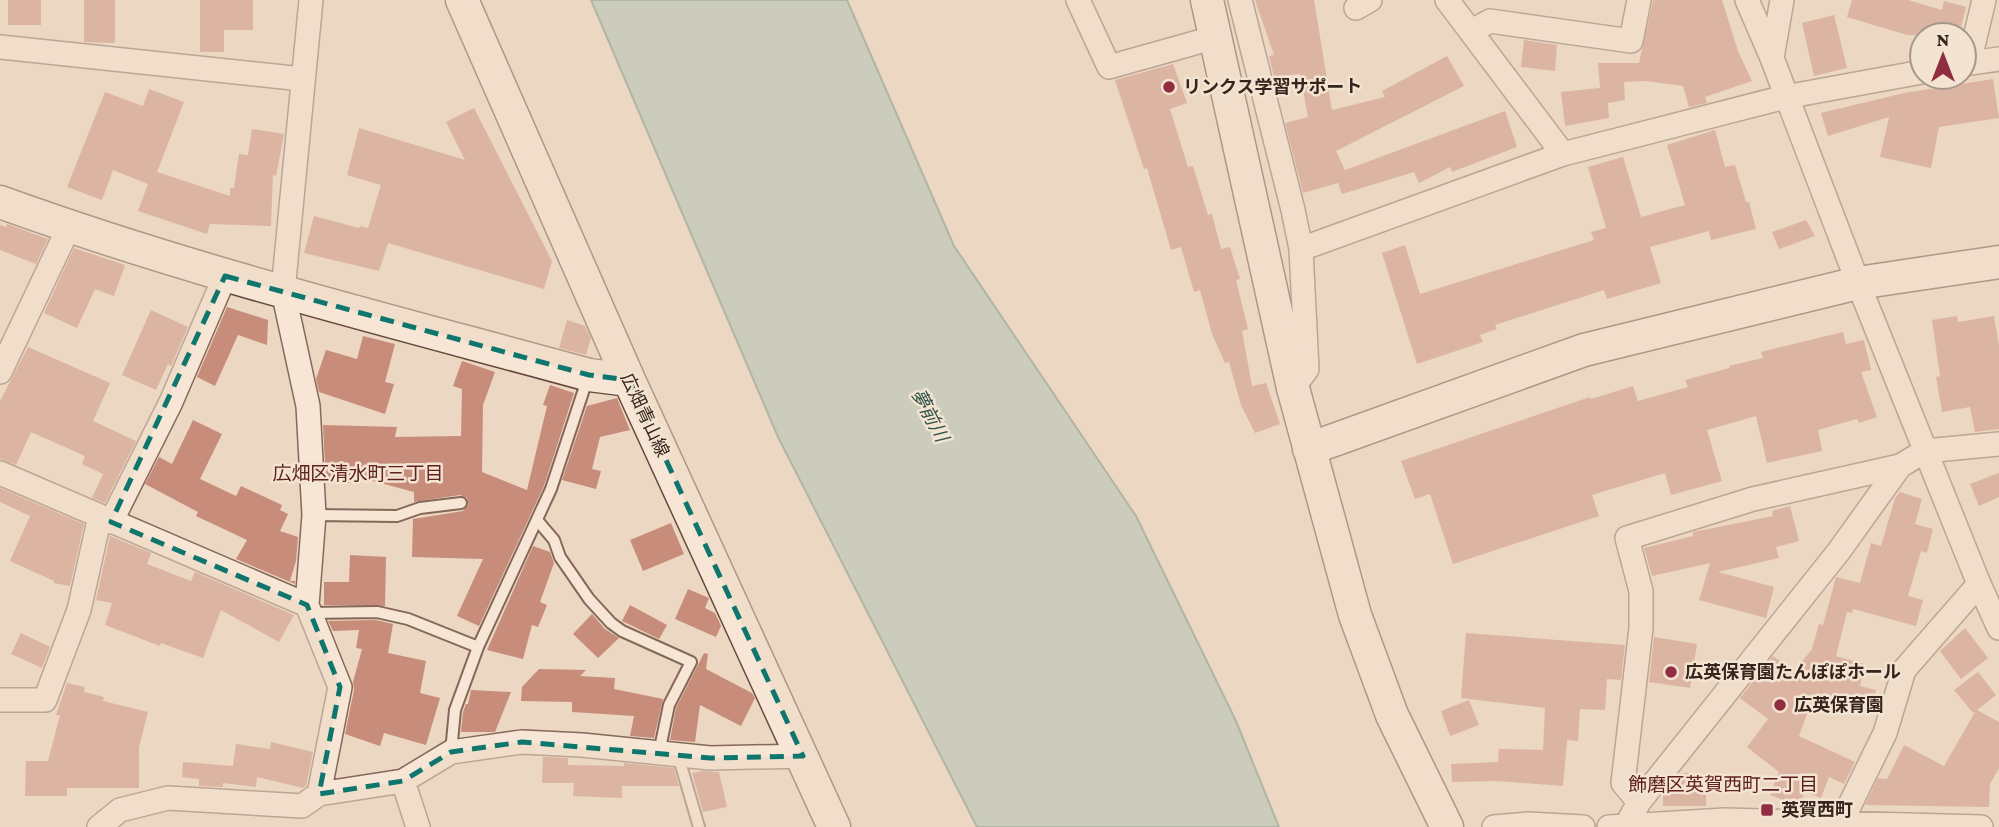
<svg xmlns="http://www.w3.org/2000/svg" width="1999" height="827" font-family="'Crimson Pro','Noto Sans JP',serif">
  <rect width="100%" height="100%" fill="#ebd7c2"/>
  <path fill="#a4beb2" stroke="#6c8c7e" stroke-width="2" d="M591 0H847L954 246 1136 516 1236 721 1279 827H977L778 437Z"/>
  <path fill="#c88c7a" d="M8 0H41V25H8Z
    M84 0H115V43L84 42Z
    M200 0H253V30H224V52H200Z
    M1255 0H1314L1332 110 1385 97 1382 91 1447 56 1464 86 1336 151 1345 170 1505 111 1517 147 1452 172 1450 167 1419 183 1414 172 1342 194 1338 183 1303 193 1285 123 1308 117 1300 74 1274 77 1269 56 1274 55Z
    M1653 0H1722L1738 51 1752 81 1705 97 1707 103 1689 107 1683 86 1645 81 1624 82 1625 100 1608 103 1609 118 1565 126 1561 92 1600 88 1598 63H1639Z
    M1852 0H1908L1942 10 1944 1 1966 7 1959 35H1907L1847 17Z
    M1834 15 1847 68 1814 76 1802 23Z
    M1524 40 1557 45 1555 71 1521 67Z
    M1173 64 1187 103 1170 109 1188 167 1193 166 1208 215 1212 214 1221 249 1230 247 1240 279 1236 280 1248 329 1242 331 1252 386 1266 383 1280 424 1255 433 1241 405 1229 362 1225 363 1212 334 1200 290 1194 292 1181 247 1171 250 1147 168 1144 169 1115 80Z
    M1993 79 1999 118 1939 127 1931 168 1880 157 1889 117 1828 136 1821 113 1904 93Z
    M149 89 184 102 157 172 230 196V188H234L239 154 248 155 252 129 284 134 276 176 273 175 271 226 210 224 207 234 138 211 148 184 113 170 102 200 67 187 105 92 143 106Z
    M474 108 552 261 544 289 388 243 379 271 304 253 314 216 359 228 360 226 368 228 381 185 347 175 359 128 465 160 446 122Z
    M1715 130 1725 167 1735 165 1746 202H1749L1756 229 1711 240 1709 231 1650 247 1661 283 1607 299 1604 290 1495 325 1497 329 1480 335 1483 342 1417 364 1382 253 1405 245 1420 294 1594 240 1591 232 1606 228 1588 167 1623 157 1641 217 1685 205 1667 145Z
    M1806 220 1815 236 1779 249 1772 232Z
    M7 224 48 239 36 264 0 250V225L6 227Z
    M74 248 125 265 114 296 95 289 77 328 44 313Z
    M227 307 268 320 267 345 238 335 215 386 197 377Z
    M151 310 188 327 171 366 168 364 156 390 122 375Z
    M1957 316 1958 322 1994 316 1999 346V429L1975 432 1970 407 1942 412 1936 377 1940 376 1932 320Z
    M567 320 585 326 591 338 586 355 559 348Z
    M1843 332 1846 344 1864 340 1871 370 1861 372 1877 417 1859 423 1857 419 1818 430 1822 451 1767 463 1756 416 1707 430 1722 481 1671 495 1665 473 1592 495 1599 516 1453 564 1430 494 1415 499 1401 461 1590 397 1591 399 1633 386 1638 401 1688 387 1685 380 1730 368 1729 366 1763 358 1761 352Z
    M363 336 395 344 385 382 394 384 385 414 319 392 316 379 326 350 357 359Z
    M28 347 110 383 93 421 136 441 105 503 92 498 103 474 82 464 85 456 31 432 16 465 0 459V401Z
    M462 361 495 372 483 405 482 472 527 490 547 406 543 405 550 385 574 393 544 486 479 626 457 616 483 559 412 557 413 519 463 511 468 505 467 498 460 495 414 502V492L351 475V483H326L323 425 397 427 395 437 461 436 462 389 453 386Z
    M617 398 630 430 600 437 592 469 601 471 596 489 562 480 587 406Z
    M193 420 222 434 200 479 236 496 241 486 282 505 280 510 288 514 280 531 298 537 296 561 290 581H295V584L236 559 247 540 196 516 198 512 145 484 159 457 172 464Z
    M1999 473V497L1979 506 1970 484Z
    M0 488 84 524 70 586 54 583V581L10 561 30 516 0 502Z
    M1900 492 1922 499 1915 524 1933 529 1927 553 1921 551 1908 596 1923 600 1916 626 1853 609 1852 613 1847 612 1836 656 1864 664 1860 686 1876 690 1872 708 1856 705 1855 711 1812 700 1799 736 1855 762 1844 784 1829 777 1821 798 1805 792 1799 806 1770 795 1779 772 1747 747 1768 719 1740 698 1773 656 1794 672 1812 649 1819 624 1823 625 1836 577 1860 583 1871 543 1881 546 1895 498Z
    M1790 506 1799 541 1776 547 1779 558 1718 572 1774 587 1766 618 1699 600 1710 563 1652 576 1644 548 1693 536V532L1773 516 1772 511Z
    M671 523 684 554 643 571 630 540Z
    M110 536 151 553 147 564 191 581 195 572 294 615 279 642 221 610 203 658 161 643 160 646 105 625 112 603 96 600Z
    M533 546 550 552 554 563 540 602 547 605 538 627 532 625 523 659 487 650Z
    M350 555 386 557 385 606 324 605V582H349Z
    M688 589 709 598 705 608 715 613 721 626 716 637 675 619Z
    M630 605 667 625 659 639 622 621Z
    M592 614 605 629 619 638 598 658 573 634Z
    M376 620 393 624 388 653 426 661 420 693 440 698 426 745 384 733 380 746 345 734 354 690 353 682 362 649 356 648 359 630 333 631 328 621Z
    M1965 628 1988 658 1961 679 1940 651Z
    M21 633 50 647 42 668 11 654Z
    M1466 633 1625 645 1621 680 1607 679 1605 710 1580 709 1578 741 1567 740 1563 786 1498 781 1452 782 1451 764 1498 762 1499 749 1543 750 1545 708 1461 698Z
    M1654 637 1697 644 1690 688 1649 682Z
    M704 653 708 654 706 669 752 693 755 698 741 726 700 705 695 742 670 740 676 708Z
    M539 669 586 670 580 676 615 678 614 689 663 699 654 738 630 736 634 716 572 712V702L521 701 522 687Z
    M1978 672 1996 695 1977 710 1999 722V768L1990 784 1989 807 1865 805 1878 778 1887 779 1904 745 1944 766 1975 712 1973 713 1954 690Z
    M67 683 85 687 84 692 104 697 103 701 148 712 139 747V788H67V796H25L26 761H48L60 715H56Z
    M471 690 511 692 495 732H461L463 712 466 704H468Z
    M1469 700 1479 725 1450 736 1441 711Z
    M271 742 313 752 306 786 303 788 257 777 256 787 223 783V787L199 786V779L182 777 183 762 233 766 236 744 270 749Z
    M543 757 568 758V765L624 766V763L674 768 679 786H622V798L573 796 574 783H542Z
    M702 771 719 772 727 807 703 812 692 773Z
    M1680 773H1692L1693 784 1706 783V806H1663V794Z"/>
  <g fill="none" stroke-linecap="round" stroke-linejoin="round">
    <defs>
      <path id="lane" d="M314 515 397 516 420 508 461 503
        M537 520 554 540 560 557 589 599 611 623 622 631 691 662 669 705 659 753
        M310 613 377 612 408 619 478 647
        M451 752 455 710 478 647 551 489 588 377
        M678 755 699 827"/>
      <path id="street" d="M311 0 283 291 308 406 314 515 307 605 340 687 319 794
        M1078 0 1109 67 1216 37
        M1240 0 1293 210 1301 249 1307 369 1293 388
        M1447 0 1563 154
        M1747 0 1772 58 1858 283 1979 584 1999 628
        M1356 8 1370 0
        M1472 31 1490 21 1631 41 1639 0
        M0 47 302 79
        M1772 58 1782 0
        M1969 63 1984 0
        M1964 64 1999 59
        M1301 249 1563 154 1785 97 1922 72
        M0 372 69 227
        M0 473 307 605
        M111 522 171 402 225 276
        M0 700H45L79 610 100 516
        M403 781 418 827
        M1639 802 1623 783 1641 628V591L1627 538 1753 499 1900 466 1925 451 1999 444
        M1626 826 1639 802 1839 551 1900 466
        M99 827 120 810 168 798 302 806 319 794 403 781 451 752 522 742 582 745 710 758 803 756
        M1494 827 1528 824 1583 827
        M1609 827 1725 820 1981 827
        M1839 827 1885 733 1904 670 1979 584"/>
      <path id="secondary" d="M462 0 629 380 834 827
        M1207 0 1293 388 1355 615 1392 715 1447 827
        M0 202C193 272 392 321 589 375L629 380
        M1309 449 1584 350 1858 283 1999 262"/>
    </defs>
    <use href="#lane" stroke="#84695a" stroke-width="14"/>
    <use href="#street" stroke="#84695a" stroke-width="26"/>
    <use href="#secondary" stroke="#664a3d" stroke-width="35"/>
    <use href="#lane" stroke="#f7e6d5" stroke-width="10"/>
    <use href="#street" stroke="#f7e6d5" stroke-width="23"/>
    <use href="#secondary" stroke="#f7e6d5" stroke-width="32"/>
  </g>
  <path d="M0 0H1999V827H0ZM225 276 589 375 629 380 803 756 710 758 522 742 451 752 403 781 319 794 340 687 307 605 111 522Z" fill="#ebd7c2" fill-opacity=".55" fill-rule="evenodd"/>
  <path fill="none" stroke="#0f766e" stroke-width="5" stroke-dasharray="14 9" stroke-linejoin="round" d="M225 276 589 375 629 380 803 756 710 758 522 742 451 752 403 781 319 794 340 687 307 605 111 522Z"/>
  <g fill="#902d40" stroke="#f3e3d1" stroke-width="2.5">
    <circle cx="1169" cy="87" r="7"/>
    <circle cx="1671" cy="672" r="7"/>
    <circle cx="1780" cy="705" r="7"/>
    <rect x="1760" y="803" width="14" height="14" rx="3.5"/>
  </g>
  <g text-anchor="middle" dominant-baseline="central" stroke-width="5" stroke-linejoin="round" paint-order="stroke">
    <g font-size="18" font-weight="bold" fill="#35251e" stroke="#f3e3d1" text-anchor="start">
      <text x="1183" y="87">リンクス学習サポート</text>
      <text x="1685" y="672">広英保育園たんぽぽホール</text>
      <text x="1794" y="705">広英保育園</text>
      <text x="1781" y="810">英賀西町</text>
    </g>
    <g font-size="18" fill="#35251e" stroke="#f3e3d1">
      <text transform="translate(645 415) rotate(65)">広畑青山線</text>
    </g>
    <g font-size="19" font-style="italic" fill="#2e544a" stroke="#f3e3d1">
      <text transform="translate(930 415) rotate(62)">夢前川</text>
    </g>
    <g font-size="19" fill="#5f211f" stroke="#f3e3d1">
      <text x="358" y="473">広畑区清水町三丁目</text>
      <text x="1723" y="784">飾磨区英賀西町二丁目</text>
    </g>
  </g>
  <g transform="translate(1943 56)"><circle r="33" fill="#f3e3d1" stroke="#a79789" stroke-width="2"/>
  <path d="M0-5L12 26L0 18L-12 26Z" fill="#902d40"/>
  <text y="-10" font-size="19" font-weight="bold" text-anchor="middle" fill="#35251e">N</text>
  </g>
</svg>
